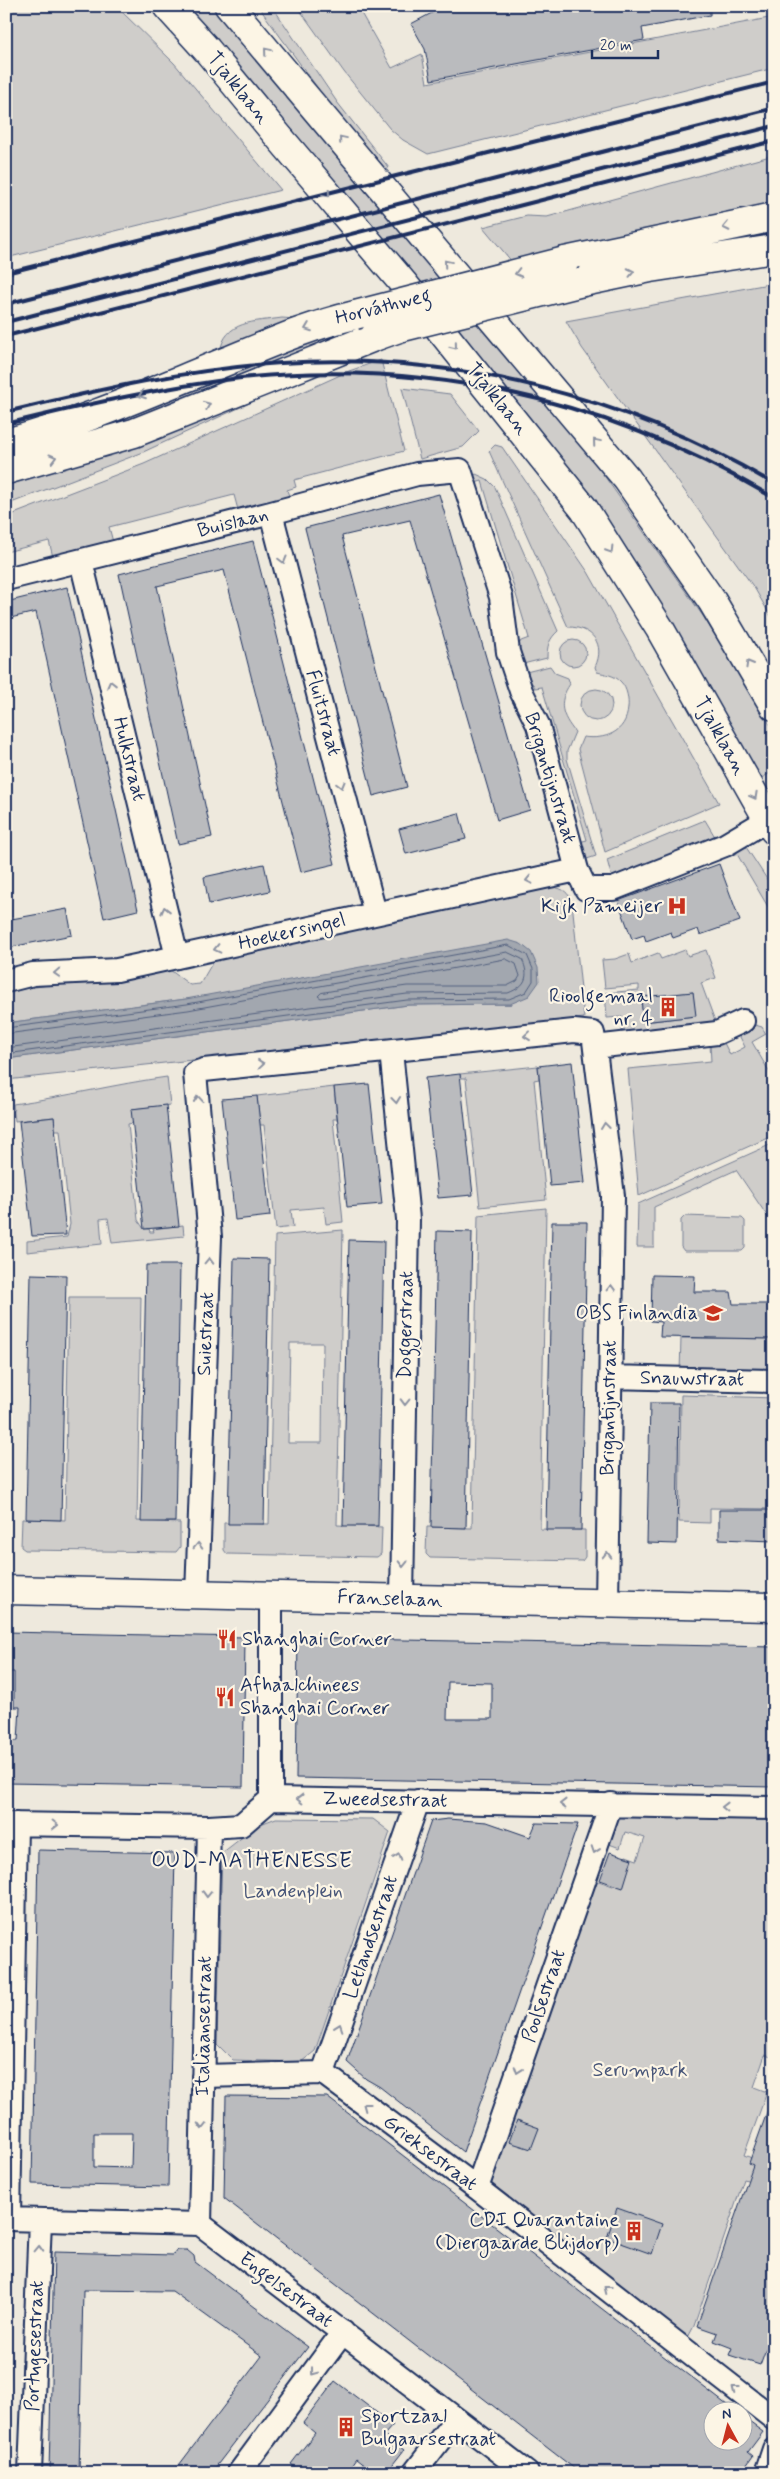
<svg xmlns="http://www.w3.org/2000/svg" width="780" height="2479" font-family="Mynerve,sans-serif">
  <rect width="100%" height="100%" fill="#eee9dd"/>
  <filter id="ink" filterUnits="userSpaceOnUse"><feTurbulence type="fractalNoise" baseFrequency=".02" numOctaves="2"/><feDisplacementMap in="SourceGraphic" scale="10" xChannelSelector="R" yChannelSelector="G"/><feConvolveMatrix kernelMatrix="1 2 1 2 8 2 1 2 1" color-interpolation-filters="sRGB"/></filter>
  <g filter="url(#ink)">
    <path fill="#cfcdca" stroke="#757e94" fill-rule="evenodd" d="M6 6H116L174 63 281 190 6 258Z
      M187 6H216L591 457 703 616 774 731V771L758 780 574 476 515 399 227 51Z
      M258 6H272L337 102 389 168 384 172 330 105Z
      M297 6H357L392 68 422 54 427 83 774 17V68L428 154 403 140 390 129 344 72Z
      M774 155V208L513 263 483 227 527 216 547 217Z
      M774 283V622L755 589 582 348 566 321Z
      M379 317 382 326 130 426 6 451Z
      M282 318 296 319 220 353C224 320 255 322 282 318Z
      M399 337 400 343 330 366 141 453 6 505V479Z
      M381 360 404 451 294 480 296 487 287 490 289 496 238 510 234 495 109 527 113 542 53 557 49 541 6 552V517L144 464 349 371Z
      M402 388 450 394 479 431 463 447 420 459Z
      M495 445 502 447 588 572 719 803 605 852 578 749 583 737C605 740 626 733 628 708 629 700 627 688 621 682 615 675 605 674 597 672L595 667C606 644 592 627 568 627L489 451Z
      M476 474 487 479 495 487 558 631C549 639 547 646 547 658L519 665 515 651 521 641 529 638 482 481 475 483 473 476Z
      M560 653a13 13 0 1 1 26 0a13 13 0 1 1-26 0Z
      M550 666 555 673 568 678 570 684C557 703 562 716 575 732L567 751V759L596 856 584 860 579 842 587 840 542 687 535 688 533 684 523 680 522 673Z
      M580 705a16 16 0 1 1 32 0a16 16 0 1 1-32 0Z
      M705 820 717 840 612 878 607 860Z
      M744 844 774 890V917L734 849Z
      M553 887C564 889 568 892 572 902L584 1018 6 1080V1059L408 1005 511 1004 186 999 6 1023V992L9 991 55 984 111 982 170 970 190 985 200 984 214 960Z
      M685 950 688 956 706 950 716 978 701 983 715 1021 706 1024 622 1033V1017L607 1018 605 993 639 990V985L605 988 602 960 615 959 629 954 632 963 658 953 661 959ZM693 992 695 1016 644 1022 641 998Z
      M755 1025 762 1027 766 1034 752 1042 774 1080V1135L639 1196 628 1069 711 1061 710 1044 723 1041 730 1055 745 1047 738 1033Z
      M538 1066 539 1079 534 1080 546 1200 480 1207 466 1078H461L460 1074Z
      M167 1077 170 1105 132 1109 133 1123 128 1124 138 1220 144 1229H149L150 1232H154L153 1229 183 1225 184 1236 112 1243 108 1218 100 1219 102 1244 27 1252V1241L67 1237 70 1224 60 1130H55L54 1117 15 1121 13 1104C65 1097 115 1084 167 1077Z
      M334 1087 337 1119H333L343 1222 326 1224 324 1207 291 1210 293 1227 276 1229 264 1125H260L257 1096Z
      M774 1143V1226L736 1170 654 1207V1247H637L638 1204Z
      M546 1208 540 1529 585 1530V1557L582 1561 430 1558 426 1554 427 1527 472 1528 478 1215Z
      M685 1216 742 1218 745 1221V1248L742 1251H684L681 1247V1220Z
      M343 1230 337 1525 382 1527 381 1554 377 1557 227 1554 224 1550V1523L269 1524 275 1236ZM290 1343H323L322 1443H288Z
      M69 1297H141L137 1521 180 1523V1547L176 1552 25 1550 21 1547 22 1519 65 1520Z
      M681 1338 774 1339V1375L680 1373Z
      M681 1395 774 1398V1509L710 1508V1523L679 1522Z
      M612 1810 774 1813V2058L765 2055 754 2087 767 2092 744 2155 765 2163 758 2184 744 2179 694 2326 685 2343 476 2185 587 1877 613 1886 626 1856 637 1860 645 1838 625 1832 620 1848 601 1841Z
      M276 1818 373 1819 390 1832 315 2051 301 2062 233 2060 217 2044 222 1853 258 1825Z"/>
    <path fill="#a2a7af" stroke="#6c778f" d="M508 940 521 944 531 952 538 968 539 982 529 996 510 1004 408 1005 6 1059V1023L186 999Z"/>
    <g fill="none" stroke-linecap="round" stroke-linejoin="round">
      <path stroke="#515f7e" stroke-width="1" d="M506 959 516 964 520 976 517 981 507 986H407L321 998 318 996 321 993Z
        M6 1028 187 1004 508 945 527 955 533 969V981L526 992 509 999 407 1000 6 1054
        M6 1034 188 1010 507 952 522 959C530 977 526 986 508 993L407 994 6 1048"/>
    </g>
    <path fill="#babbbe" stroke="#1b2f5e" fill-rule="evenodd" d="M445 6H710V15L642 28 644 40 431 80 425 49 411 24Z
      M439 494 530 810 497 820 410 520 342 536 407 787 373 796 305 528Z
      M253 541 335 864 301 872 224 570 157 586 212 837 178 844 119 574Z
      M67 587 138 910 104 918 36 612 6 619V602Z
      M459 813 466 839 406 854 399 829Z
      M264 864 270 891 209 904 204 877Z
      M719 864 740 921 700 935 698 929 673 938 671 932 646 941 644 935 632 939 618 901Z
      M67 909 72 935 11 947 6 920Z
      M693 992 696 1016 643 1022 641 997Z
      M572 1062 585 1183 550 1186 538 1066Z
      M460 1074 473 1195 438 1198 425 1078Z
      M369 1084 382 1204 347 1207 334 1087Z
      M257 1096 270 1216 235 1220 222 1099Z
      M166 1105 179 1226 144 1229 131 1109Z
      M54 1117 66 1235 32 1236 19 1121Z
      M552 1222H587L581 1530H546Z
      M437 1231 472 1232 466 1528 431 1527Z
      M349 1240 384 1241 378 1526H343Z
      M234 1258 269 1259 264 1524H228Z
      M146 1265H180L175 1522H141Z
      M31 1274 66 1275 61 1520 26 1519Z
      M652 1275 695 1276 694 1292H731L733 1304H774V1339L660 1337 661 1322 651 1321Z
      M650 1403H679L677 1544 647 1543Z
      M719 1510H774V1541L719 1539Z
      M6 1632 245 1637 243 1787 6 1783V1741H18L20 1707H14V1672H6Z
      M298 1638 774 1647V1689H769L768 1725H771V1751H774V1787L296 1778ZM448 1682 492 1683V1719H447Z
      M448 1819 487 1822 530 1837 536 1823 578 1824 463 2152 380 2087 366 2079 347 2062 431 1821Z
      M38 1850 175 1853 168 2187 32 2184ZM94 2133H132L131 2168 94 2167Z
      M610 1852 632 1859 623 1888 600 1880Z
      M226 2096 327 2097 736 2412H712V2442H742V2417L763 2432 748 2452 753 2456 741 2473H580L224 2198Z
      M771 2101 774 2102V2327L760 2365 729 2355 732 2348 714 2341 717 2333 697 2326 753 2165 749 2163Z
      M517 2120 539 2128 531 2149 509 2142Z
      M617 2208 662 2224 652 2254 607 2238Z
      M177 2250H187L194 2256 195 2262 308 2347 211 2473H173L262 2356 172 2291 83 2290 79 2473H49L54 2252 173 2255Z
      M335 2381 393 2425 384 2435 404 2450 386 2473H374L356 2459 346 2473H302L291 2464 315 2433 303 2423Z"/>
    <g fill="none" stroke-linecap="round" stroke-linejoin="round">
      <defs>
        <path id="street" d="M271 513 375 913
          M81 561 177 957
          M6 579 271 513 417 474 460 470 501 597 508 652 521 691 538 725 577 870 586 889H613L725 845 774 816
          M6 981 33 974 117 970 577 870
          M595 1047 717 1033 743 1021
          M391 1051 408 1219 402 1600
          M610 1377 774 1381
          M197 1595 210 1237 195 1073 204 1070 574 1031 593 1033 613 1196 607 1604
          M271 1799V1596
          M6 1824 209 1827 241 1825 271 1799 774 1808
          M323 2073 418 1801
          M203 2076 323 2073 477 2188 774 2419
          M477 2188 611 1804
          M6 2219 200 2224 527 2473
          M9 2219 16 1824
          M200 2224 209 1827
          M30 2473 40 2220
          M239 2473 343 2332
          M414 2473 456 2419
          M766 2473 774 2449"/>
        <path id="secondary" d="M167 6 207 50 273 130 403 283 584 509 660 629 774 830
          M229 6 627 479 712 601 774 706
          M565 261 774 217
          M583 282 650 268 774 249
          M6 443C82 423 155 390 227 361 271 343 309 326 355 315
          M6 470 134 433 374 337
          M6 1590 774 1607"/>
      </defs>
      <use href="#street" stroke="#1b2f5e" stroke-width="26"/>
      <use href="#secondary" stroke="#1b2f5e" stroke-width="31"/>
      <use href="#street" stroke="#fcf5e5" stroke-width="22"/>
      <use href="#secondary" stroke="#fcf5e5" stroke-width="28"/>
      <path stroke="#1b2f5e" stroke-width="4" d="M6 273 774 82
        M6 304 774 108
        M6 322 774 126
        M6 336 774 141
        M6 412C97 390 188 369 281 363 454 352 626 396 774 484
        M6 424C84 405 162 387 241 378 432 358 610 401 774 498"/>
      <defs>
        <path id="secondary-bridge" d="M355 315 565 261
          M374 337 399 328 583 282"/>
      </defs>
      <use href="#secondary-bridge" stroke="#1b2f5e" stroke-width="31" stroke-linecap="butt"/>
      <use href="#secondary-bridge" stroke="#fcf5e5" stroke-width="28"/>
    </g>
    <defs><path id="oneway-chevron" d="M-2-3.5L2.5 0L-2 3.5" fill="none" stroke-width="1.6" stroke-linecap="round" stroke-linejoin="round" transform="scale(1.25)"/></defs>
    <g stroke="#8c92a2">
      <use href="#oneway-chevron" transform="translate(267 51) rotate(-130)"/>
      <use href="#oneway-chevron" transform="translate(342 139) rotate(-130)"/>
      <use href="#oneway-chevron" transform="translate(327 194) rotate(49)"/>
      <use href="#oneway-chevron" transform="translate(726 227) rotate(168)"/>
      <use href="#oneway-chevron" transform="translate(447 263) rotate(-130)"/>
      <use href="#oneway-chevron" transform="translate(631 272) rotate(-12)"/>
      <use href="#oneway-chevron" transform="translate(518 273) rotate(166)"/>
      <use href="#oneway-chevron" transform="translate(308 328) rotate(159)"/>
      <use href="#oneway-chevron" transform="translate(454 346) rotate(51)"/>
      <use href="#oneway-chevron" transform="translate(142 395) rotate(159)"/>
      <use href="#oneway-chevron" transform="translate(207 405) rotate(-22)"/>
      <use href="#oneway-chevron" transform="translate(596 442) rotate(-130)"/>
      <use href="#oneway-chevron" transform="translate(53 458) rotate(-15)"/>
      <use href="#oneway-chevron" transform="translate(610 550) rotate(58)"/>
      <use href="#oneway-chevron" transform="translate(283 560) rotate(75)"/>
      <use href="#oneway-chevron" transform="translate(749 664) rotate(-120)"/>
      <use href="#oneway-chevron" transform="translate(111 684) rotate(-104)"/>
      <use href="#oneway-chevron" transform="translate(341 785) rotate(75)"/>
      <use href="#oneway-chevron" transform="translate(754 796) rotate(61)"/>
      <use href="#oneway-chevron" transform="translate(529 880) rotate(168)"/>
      <use href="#oneway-chevron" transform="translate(165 910) rotate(-104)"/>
      <use href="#oneway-chevron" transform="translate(217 949) rotate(167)"/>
      <use href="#oneway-chevron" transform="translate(57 973) rotate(177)"/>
      <use href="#oneway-chevron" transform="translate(527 1036) rotate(174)"/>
      <use href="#oneway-chevron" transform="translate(261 1064) rotate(-6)"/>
      <use href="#oneway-chevron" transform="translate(198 1099) rotate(-95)"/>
      <use href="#oneway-chevron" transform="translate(396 1100) rotate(84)"/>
      <use href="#oneway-chevron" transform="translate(605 1126) rotate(-97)"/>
      <use href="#oneway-chevron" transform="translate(209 1261) rotate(-88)"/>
      <use href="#oneway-chevron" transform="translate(611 1288) rotate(-89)"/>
      <use href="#oneway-chevron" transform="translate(405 1402) rotate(91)"/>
      <use href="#oneway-chevron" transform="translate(198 1546) rotate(-88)"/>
      <use href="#oneway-chevron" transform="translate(607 1555) rotate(-89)"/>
      <use href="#oneway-chevron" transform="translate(403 1564) rotate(91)"/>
      <use href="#oneway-chevron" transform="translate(300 1799) rotate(-179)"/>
      <use href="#oneway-chevron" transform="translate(563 1804) rotate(-179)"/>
      <use href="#oneway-chevron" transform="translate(725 1807) rotate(-179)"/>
      <use href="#oneway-chevron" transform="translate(55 1825) rotate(1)"/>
      <use href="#oneway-chevron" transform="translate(595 1850) rotate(109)"/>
      <use href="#oneway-chevron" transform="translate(398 1857) rotate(-71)"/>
      <use href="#oneway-chevron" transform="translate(207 1894) rotate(92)"/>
      <use href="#oneway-chevron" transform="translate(339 2027) rotate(-71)"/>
      <use href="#oneway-chevron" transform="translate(518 2070) rotate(109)"/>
      <use href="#oneway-chevron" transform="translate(366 2106) rotate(-143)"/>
      <use href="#oneway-chevron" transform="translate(202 2126) rotate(91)"/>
      <use href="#oneway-chevron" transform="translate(39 2249) rotate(-88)"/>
      <use href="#oneway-chevron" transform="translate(607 2289) rotate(-142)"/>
      <use href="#oneway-chevron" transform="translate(314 2372) rotate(127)"/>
      <use href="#oneway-chevron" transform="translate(735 2389) rotate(-142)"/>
    </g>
  </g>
  <defs>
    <symbol id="hospital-bare" viewBox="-9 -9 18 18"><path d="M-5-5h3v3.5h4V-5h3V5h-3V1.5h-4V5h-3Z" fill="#c8321e" stroke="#fcf5e5" stroke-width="2.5" paint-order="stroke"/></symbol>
    <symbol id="building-bare" viewBox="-9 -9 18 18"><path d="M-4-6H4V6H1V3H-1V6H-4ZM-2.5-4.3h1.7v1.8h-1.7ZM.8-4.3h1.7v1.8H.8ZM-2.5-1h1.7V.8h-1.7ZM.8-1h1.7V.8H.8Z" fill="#c8321e" stroke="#fcf5e5" stroke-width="2.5" paint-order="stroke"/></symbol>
    <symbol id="school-bare" viewBox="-9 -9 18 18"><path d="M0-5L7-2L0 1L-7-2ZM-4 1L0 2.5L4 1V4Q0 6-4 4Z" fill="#c8321e" stroke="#fcf5e5" stroke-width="2.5" paint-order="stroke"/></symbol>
    <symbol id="restaurant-bare" viewBox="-9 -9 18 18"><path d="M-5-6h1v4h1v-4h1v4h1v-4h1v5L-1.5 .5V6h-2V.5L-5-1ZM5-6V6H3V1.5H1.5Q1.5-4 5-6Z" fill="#c8321e" stroke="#fcf5e5" stroke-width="2.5" paint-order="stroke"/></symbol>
  </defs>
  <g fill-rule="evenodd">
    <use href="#hospital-bare" x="663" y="892" width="28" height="28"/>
    <use href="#building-bare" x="654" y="993" width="28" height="28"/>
    <use href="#school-bare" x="699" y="1299" width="28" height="28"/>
    <use href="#restaurant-bare" x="213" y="1625" width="28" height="28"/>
    <use href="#restaurant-bare" x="211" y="1683" width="28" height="28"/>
    <use href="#building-bare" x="620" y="2217" width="28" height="28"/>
    <use href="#building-bare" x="332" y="2413" width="28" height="28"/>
  </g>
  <g text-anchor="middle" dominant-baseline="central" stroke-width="4.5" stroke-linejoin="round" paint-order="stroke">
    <g font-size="20" fill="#1b2f5e" stroke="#fcf5e5">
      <text transform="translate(238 88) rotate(51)">Tjalklaan</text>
      <text transform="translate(383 307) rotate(-14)">Horváthweg</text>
      <text transform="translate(497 399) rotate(51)">Tjalklaan</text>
      <text transform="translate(233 523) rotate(-14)">Buislaan</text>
      <text transform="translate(323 713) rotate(75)">Fluitstraat</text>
      <text transform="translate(720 736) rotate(61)">Tjalklaan</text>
      <text transform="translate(129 759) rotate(76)">Hulkstraat</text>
      <text transform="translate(550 778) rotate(73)">Brigantijnstraat</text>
      <text transform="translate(292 932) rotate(-13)">Hoekersingel</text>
      <text transform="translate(406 1325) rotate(-89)">Doggerstraat</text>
      <text transform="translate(206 1334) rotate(-88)">Suiestraat</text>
      <text transform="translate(692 1379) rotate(1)">Snauwstraat</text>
      <text transform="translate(609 1408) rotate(-89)">Brigantijnstraat</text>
      <text transform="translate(390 1599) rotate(2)">Franselaan</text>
      <text transform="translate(385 1800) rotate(1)">Zweedsestraat</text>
      <text transform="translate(371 1937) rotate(-71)">Letlandsestraat</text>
      <text transform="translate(544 1996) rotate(-71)">Poolsestraat</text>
      <text transform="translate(204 2026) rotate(-89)">Italiaansestraat</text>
      <text transform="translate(430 2153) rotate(37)">Grieksestraat</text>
      <text transform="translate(286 2290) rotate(37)">Engelsestraat</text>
      <text transform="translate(35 2346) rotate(-88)">Portugesestraat</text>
    </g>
    <g font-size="20" fill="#1b2f5e" stroke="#fcf5e5" text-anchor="end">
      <text x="662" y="906">Kijk Pameijer</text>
      <text x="653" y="996">Rioolgemaal<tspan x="653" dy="23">nr. 4</tspan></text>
      <text x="698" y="1313">OBS Finlandia</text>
      <text x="242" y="1639" text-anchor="start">Shanghai Corner</text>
      <text x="240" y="1685" text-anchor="start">Afhaalchinees<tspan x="240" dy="23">Shanghai Corner</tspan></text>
      <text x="619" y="2220">CDI Quarantaine<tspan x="619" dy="23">(Diergaarde Blijdorp)</tspan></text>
      <text x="361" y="2416" text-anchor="start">Sportzaal<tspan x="361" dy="23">Bulgaarsestraat</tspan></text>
    </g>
    <g font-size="20" fill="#485679" stroke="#fcf5e5">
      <text x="293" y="1891">Landenplein</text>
      <text x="640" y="2070">Serumpark</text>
    </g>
    <g font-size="22" letter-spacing="1" fill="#1b2f5e" stroke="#fcf5e5">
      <text x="252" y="1861">OUD-MATHENESSE</text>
    </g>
  </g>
  <rect width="780" height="2479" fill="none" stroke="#fcf5e5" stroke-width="25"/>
  <rect x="12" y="12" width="755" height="2454" fill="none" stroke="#1b2f5e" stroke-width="2" filter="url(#ink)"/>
  <g transform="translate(728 2426) rotate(353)"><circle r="24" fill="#fcf5e5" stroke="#a2a6af"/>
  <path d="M0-4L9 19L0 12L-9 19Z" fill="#c8321e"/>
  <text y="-8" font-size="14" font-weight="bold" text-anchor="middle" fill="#1b2f5e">N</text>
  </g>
  <path d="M592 50v8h66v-8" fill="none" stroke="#1b2f5e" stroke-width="2.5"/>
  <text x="600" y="50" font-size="15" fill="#1b2f5e" stroke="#fcf5e5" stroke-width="4" paint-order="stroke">20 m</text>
</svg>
